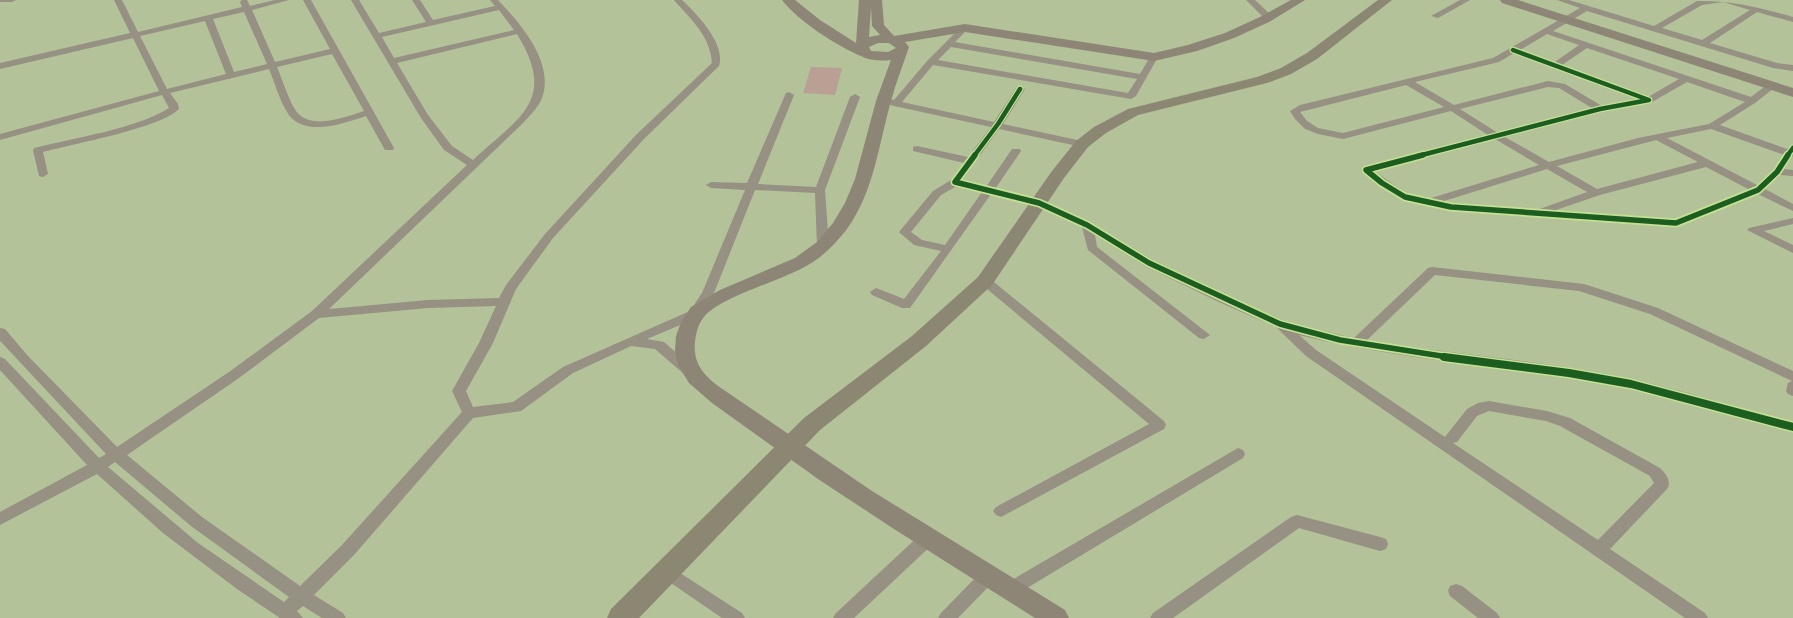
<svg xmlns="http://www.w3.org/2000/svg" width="1793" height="618" font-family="'Public Sans',sans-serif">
  <rect width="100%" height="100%" fill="#b3c298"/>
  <path fill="#baa094" d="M811 67 842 68 835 95 803 93Z"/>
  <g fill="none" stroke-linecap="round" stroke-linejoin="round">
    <path fill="#969183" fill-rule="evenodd" d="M0 0H16L12 2H0Z
      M114 0H122L138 32 242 7 240 2 242 0H247L250 6 275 0H289L252 10 275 62 330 49 303 0H311L394 148 393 150H385L366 116C344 123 303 139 287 112 279 99 275 83 269 69L170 93 178 104 179 109C161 128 72 144 43 152L48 174 43 177 39 176 33 150 34 148C73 138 136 129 169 108L162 95 0 140V134L159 91 133 38 0 69V63L130 33ZM244 12 267 64 234 72 213 19ZM205 21 226 74 167 89 140 36ZM332 54 364 111C345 117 311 131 296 111 288 99 283 81 277 67Z
      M351 0H359L379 33 426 22 412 0H420L433 20 495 6 490 0H498C520 23 555 63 542 98 538 108 530 115 523 123L329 309 428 300 499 298 506 285 545 234 636 135 712 63C710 35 691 20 674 0H682C697 14 726 44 719 66L644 139 553 238 516 289 493 343 466 391 473 407 513 402 563 367 690 311 702 293 745 190 711 188 706 185 711 182 747 183 786 93 789 92 794 95 758 184 816 187 850 97 855 94 860 97 825 190 829 246 823 249 817 246 815 193 755 190 714 293 699 317 647 339 664 342 694 368 696 371 694 374H684L655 349 631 346 573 373 521 411 473 418 354 555 314 595 343 613 346 618H322L303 606 297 611 303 618H280L237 589 163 533 97 474 0 525V512L87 465 0 370V357L5 359 99 458 106 454 3 344 0 341V328L5 329 28 356 117 447 229 372 312 311 467 165 444 150 421 118ZM499 10 514 30 394 58 382 37ZM517 34C558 101 519 117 473 160L452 146 428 115 397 63ZM496 306 479 343 452 391 462 412 342 545 300 586 202 517 127 455 239 378 319 318 428 308ZM115 462 191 526 289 597 284 602 198 543 108 467Z
      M1246 0H1255L1272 16V20H1266Z
      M1460 0H1470L1438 18 1431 16Z
      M1557 0H1569L1654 26 1697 1C1730 0 1762 8 1793 17V22L1757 12 1710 43 1777 63 1793 65V71L1773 68 1587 11 1553 31 1751 97 1768 84H1774V88L1755 103 1720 125 1787 149 1793 145V156L1784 169 1793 170V176L1780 175 1765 189 1793 204V211L1758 194 1676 226 1451 210 1401 199 1378 185 1361 170 1362 168 1488 135 1451 111 1343 139 1318 134 1305 129 1295 119 1290 111 1300 105 1493 58 1580 8ZM1723 2 1750 10 1702 40 1662 28 1702 5ZM1547 34 1579 45 1555 62 1520 50ZM1587 48 1679 79 1648 97 1562 65ZM1514 53 1638 99 1602 106 1565 84 1548 81 1454 105 1415 82 1499 62ZM1687 82 1745 102 1709 124 1638 138 1549 162 1505 137 1601 112 1652 102ZM1406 85 1444 107 1343 133 1318 128 1307 121 1300 112ZM1548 87 1559 88 1592 108 1498 133 1460 109ZM1711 129 1784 155 1773 170 1757 185 1667 138ZM1495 139 1539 165 1428 199 1409 195 1374 171ZM1656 140 1698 162 1597 189 1557 166ZM1706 167 1750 190 1675 220 1553 211 1600 195ZM1547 169 1587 192 1537 210 1441 202Z
      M962 26 969 28 955 42 1140 74 1151 55 1158 57 1136 96 1131 99 933 65 902 102 994 122 1017 87 1020 86 1025 89 1003 124 1082 141 1087 144 1082 147 999 129 962 180 986 187 1012 149H1020L1021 151 995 189 1043 201 1091 223 1153 260 1284 321 1304 327 1354 338 1428 268 1432 267 1584 284 1658 308 1793 371V396L1788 394 1786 391 1788 383 1792 381 1650 314 1579 291 1435 275 1367 340C1454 355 1544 360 1631 379 1685 391 1739 408 1793 422V432C1719 412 1645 389 1569 378 1479 364 1388 357 1299 335L1316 350 1445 437 1467 409 1478 403 1489 401 1547 411 1570 418 1660 468C1666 474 1672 481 1667 489L1610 549 1705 613 1708 618H1685L1306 356 1276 327 1221 303 1145 266 1095 235 1097 247 1210 335 1204 339 1199 338 1088 250 1082 227 1035 205 991 194 910 308H902L872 295 870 292 876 288 904 299 941 251 914 245 899 232 933 191 951 180 964 163 913 151V147L917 146 968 157 991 127 885 104 880 101 885 98 894 100 928 60ZM951 47 1137 79 1128 93 938 60ZM957 186 982 192 945 245 922 240 911 232 941 195ZM1489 411 1546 421 1560 426 1650 476 1654 483 1598 540 1453 443 1457 442 1477 416Z
      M1793 218V224L1764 231 1793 245V253L1747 230 1749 228Z
      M985 277 989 278 1164 421 1166 425 1164 429 1001 517 996 515 993 511 996 507 1149 424 981 284 979 281 981 278Z
      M1238 448 1243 450 1245 454 1243 458 1017 594 1011 596 1005 594 1003 589 1005 584Z
      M1297 515 1380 537 1386 539 1388 544 1386 549 1380 551 1299 528 1173 618H1150L1153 613 1291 517Z
      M929 531 935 532 937 537 935 542 854 618H833L836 613 923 532Z
      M989 568 995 570 997 575 995 580 958 618H938L941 613 983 570Z
      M677 571 742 613 745 618H722L671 583 669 578 671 573Z
      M1456 584 1462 586 1497 613 1500 618H1478L1450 596 1448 591 1450 586Z"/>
    <path fill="#8d8676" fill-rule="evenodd" d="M782 0H795L820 20 856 43 859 0H882L884 25 894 36 965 24 1154 53 1188 45 1225 33 1260 17 1291 0H1305L1269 22 1234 38 1197 51 1154 61 965 32 905 42 909 47C903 65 896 82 891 101 879 143 874 192 847 229 836 243 824 256 808 265 782 281 721 296 704 317 698 324 696 333 695 342 693 363 703 374 718 386L872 491 1065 610 1069 618H1035L894 529 818 479 712 403 689 383 678 365 675 351 676 336 681 322 691 307 720 290 795 258 817 242 833 223 845 203 855 179 876 101 891 60C881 61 870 61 861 56 837 46 798 21 782 0ZM871 7 872 26 880 35 869 37ZM878 43H889L896 48 888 52 871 51 869 47Z
      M1500 0H1518L1793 88V97L1502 3Z"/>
    <path fill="#8c8773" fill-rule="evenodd" d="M1378 0H1392L1317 59 1291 74 1267 83 1138 115 1106 133 1088 147 1064 178 992 285 926 346 820 430 639 618H607L611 609 804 418 912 336 978 277 1052 171 1076 141 1094 127 1128 109 1257 77 1281 68 1307 53Z"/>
    <defs>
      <path id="cycleway-far2" d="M974 156 998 124 1020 89
        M1418 156 1600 109 1649 100 1513 50
        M1787 156 1793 148"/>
      <path id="cycleway-far1" d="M975 155 955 182 1039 203 1087 225 1149 263 1280 324 1340 340 1454 358
        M1423 155 1366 170 1382 183 1405 197 1451 207 1676 223 1758 190 1777 172 1788 155"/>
      <path id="cycleway" d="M1444 357 1569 373 1631 384 1793 427"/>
    </defs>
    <use href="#cycleway-far2" stroke="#c5e093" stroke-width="7"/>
    <use href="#cycleway-far1" stroke="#c5e093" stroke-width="9"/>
    <use href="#cycleway" stroke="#c5e093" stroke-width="11"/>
    <use href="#cycleway-far2" stroke="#1b5e20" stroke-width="4.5"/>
    <use href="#cycleway-far1" stroke="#1b5e20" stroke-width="5.5"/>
    <use href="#cycleway" stroke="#1b5e20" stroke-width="8"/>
  </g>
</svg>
